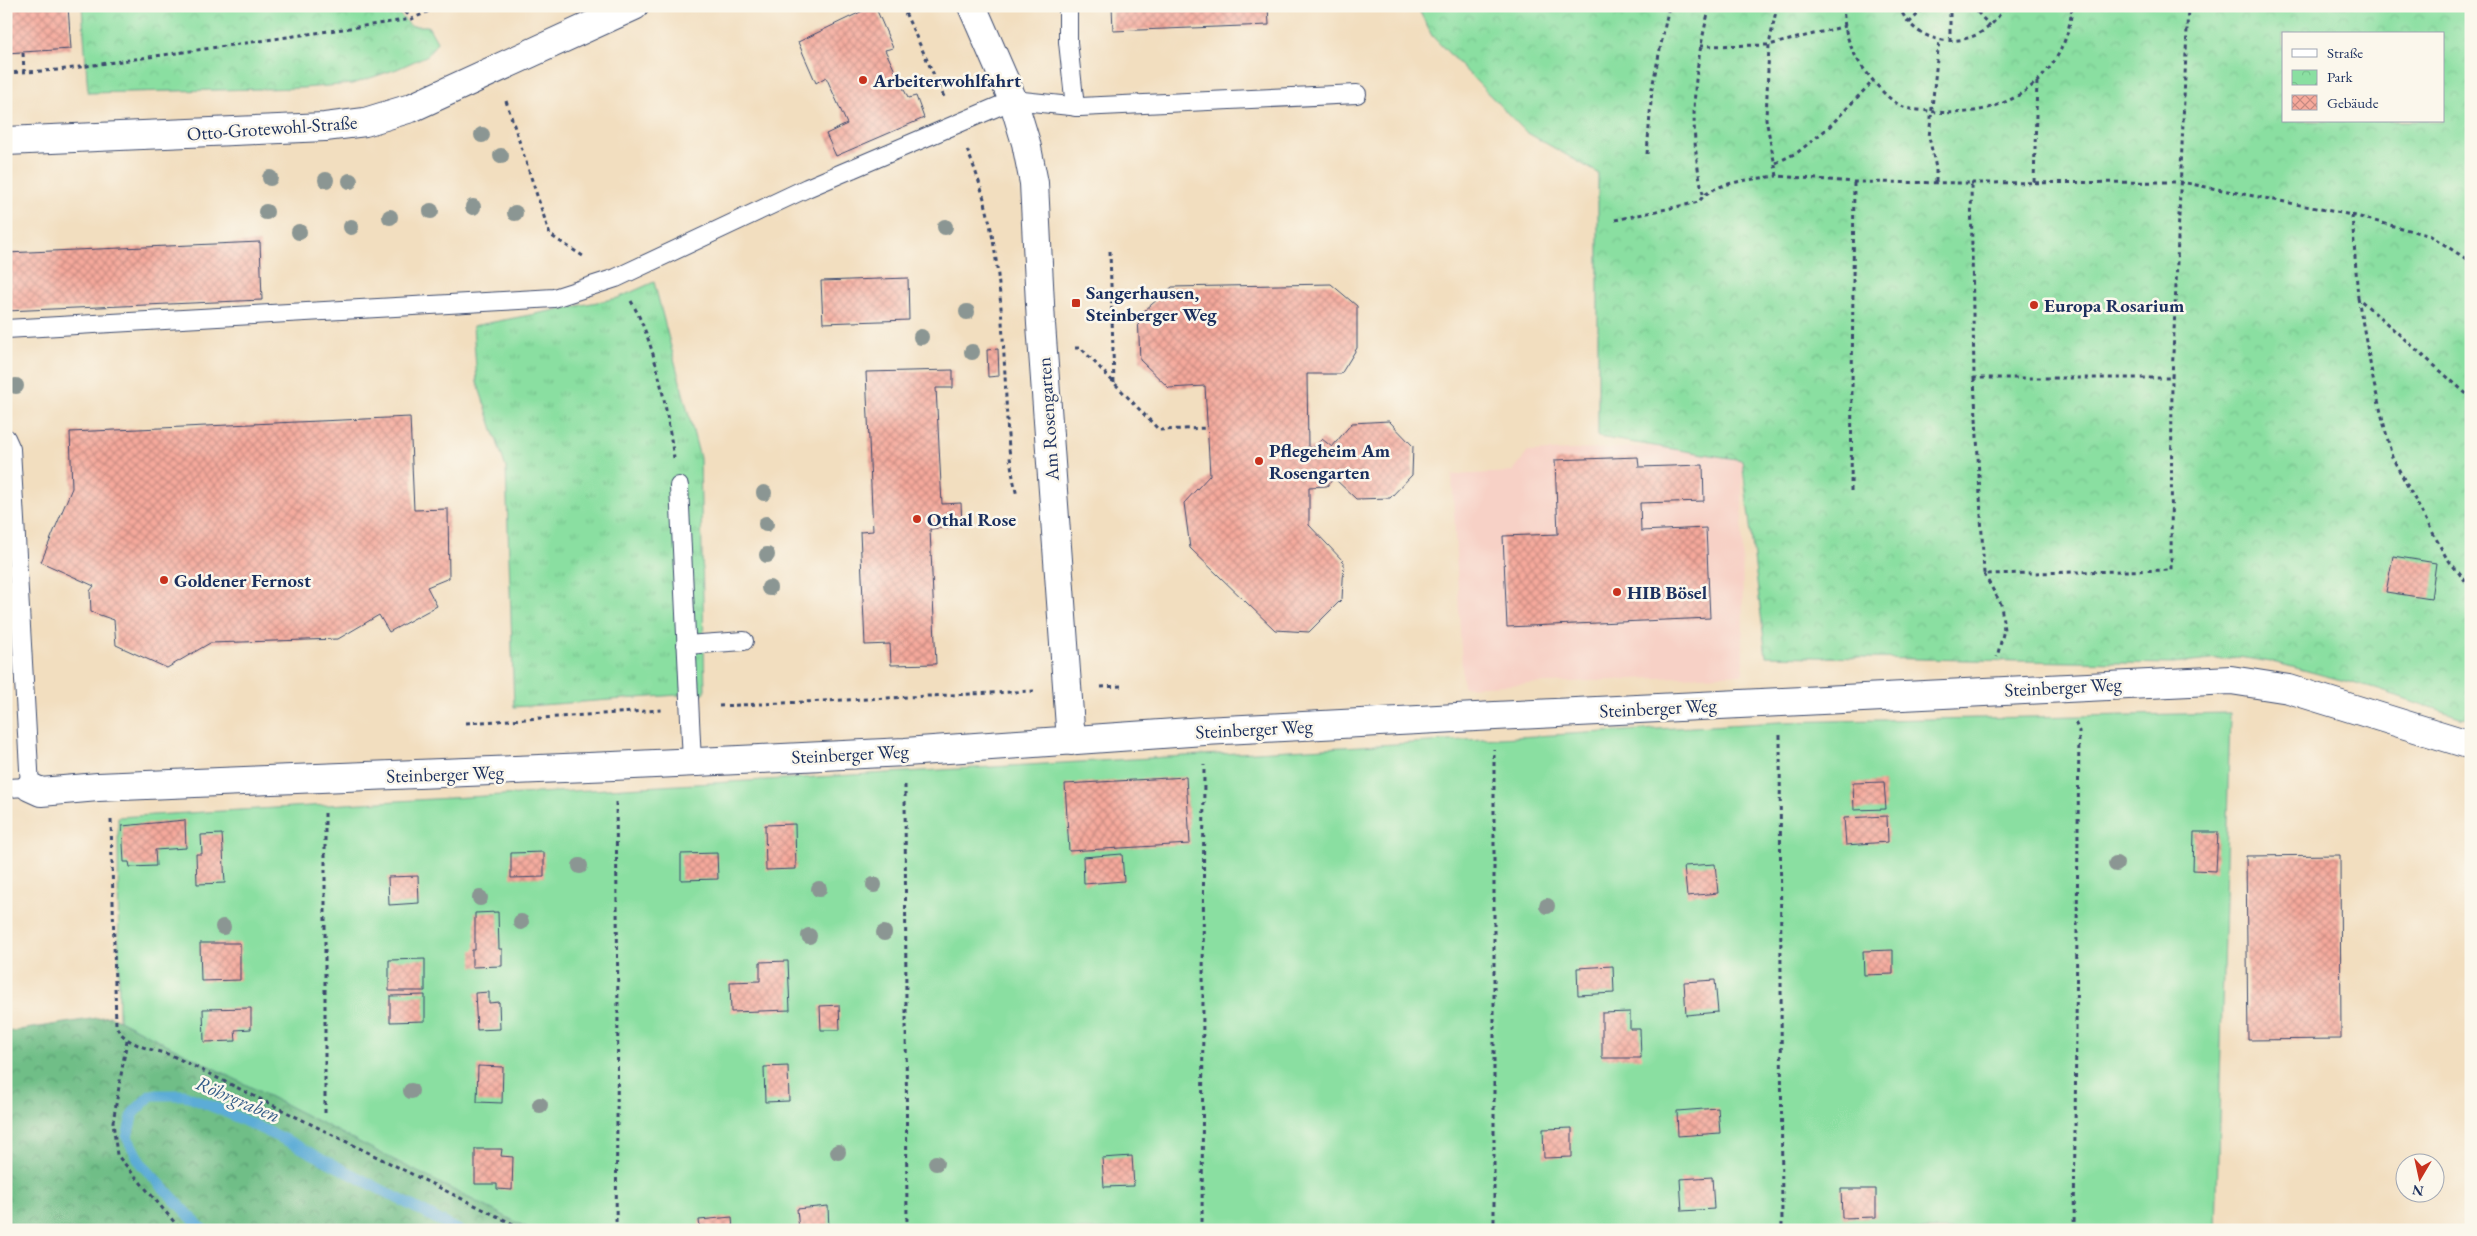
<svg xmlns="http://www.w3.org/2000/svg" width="2477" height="1236" font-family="'EB Garamond',serif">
  <defs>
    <pattern id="grass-tufts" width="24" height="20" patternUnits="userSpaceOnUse" patternTransform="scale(1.25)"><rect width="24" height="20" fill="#8adfa1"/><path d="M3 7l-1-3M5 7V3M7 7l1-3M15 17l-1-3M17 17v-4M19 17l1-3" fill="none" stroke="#76c08d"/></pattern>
    <pattern id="forest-crowns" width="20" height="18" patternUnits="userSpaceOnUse" patternTransform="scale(1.25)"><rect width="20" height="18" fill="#6fbe87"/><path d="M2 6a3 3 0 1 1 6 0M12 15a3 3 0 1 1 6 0" fill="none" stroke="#5a9b72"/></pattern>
    <pattern id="park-crowns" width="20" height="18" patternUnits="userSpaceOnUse" patternTransform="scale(1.25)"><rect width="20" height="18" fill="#8adfa1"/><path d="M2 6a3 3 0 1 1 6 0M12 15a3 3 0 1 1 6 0" fill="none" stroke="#76c08d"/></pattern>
    <pattern id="building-cross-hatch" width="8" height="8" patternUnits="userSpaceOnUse" patternTransform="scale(1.25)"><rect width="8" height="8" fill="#f6a99b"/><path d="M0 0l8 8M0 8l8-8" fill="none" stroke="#c68a82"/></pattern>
  </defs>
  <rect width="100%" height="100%" fill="#fbf7ec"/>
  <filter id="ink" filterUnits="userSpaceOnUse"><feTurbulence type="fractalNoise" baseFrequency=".02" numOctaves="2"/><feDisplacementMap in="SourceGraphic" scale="10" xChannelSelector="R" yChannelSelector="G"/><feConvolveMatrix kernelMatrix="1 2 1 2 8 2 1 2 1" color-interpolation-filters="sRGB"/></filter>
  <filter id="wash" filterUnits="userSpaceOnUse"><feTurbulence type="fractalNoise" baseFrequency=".0096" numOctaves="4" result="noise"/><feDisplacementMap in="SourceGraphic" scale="20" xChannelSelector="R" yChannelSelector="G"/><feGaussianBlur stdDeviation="1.12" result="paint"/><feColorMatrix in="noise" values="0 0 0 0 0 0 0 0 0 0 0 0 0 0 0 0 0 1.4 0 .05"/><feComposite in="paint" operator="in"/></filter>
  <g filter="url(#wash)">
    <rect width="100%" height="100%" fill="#f2debf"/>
    <path fill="#f7d1c6" d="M1658 446 1742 460 1743 674 1463 687 1452 475 1512 472 1528 452Z"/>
    <path fill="url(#grass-tufts)" stroke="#528780" d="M654 282 700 458 705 693 514 707 506 468 477 382 473 326 618 298Z"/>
    <path fill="url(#forest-crowns)" stroke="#457672" d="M110 1016 119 1020 532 1230H6V1032Z"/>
    <path fill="url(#park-crowns)" stroke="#528780" fill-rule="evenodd" d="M82 6H391L411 26H428L437 42 428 55 397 69 352 84 302 88 88 93Z
      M1417 6H2471V718L2460 717 2379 690 2277 663 2239 657 2173 664 1766 656 1742 460 1598 437V173L1526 132 1432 36ZM2283 34H2443V121H2283Z"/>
    <path fill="#8adfa1" stroke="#528780" d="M2230 713 2216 1230H532L119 1020 118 817 1780 722Z"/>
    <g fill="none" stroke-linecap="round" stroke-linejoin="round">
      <path stroke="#5cacd6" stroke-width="11" d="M203 1230 141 1164 127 1137 133 1113 151 1095H184L226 1112 294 1144 458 1230"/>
    </g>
    <g id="blocks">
      <path fill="url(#building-cross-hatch)" d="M6 6H68L71 49 6 53Z
        M873 6H875L893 48 885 50 908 98 916 96 924 118 836 156 826 134 847 124 826 77 816 83 798 42Z
        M1112 6H1268L1269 25 1113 31Z
        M260 242 262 300 6 311V253Z
        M908 278 909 320 823 323 821 281Z
        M1331 284 1357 306V348L1341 374H1307L1308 448 1315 447 1322 439 1332 447 1352 423 1389 421 1413 446 1412 475 1390 498 1356 499 1334 478 1327 486 1309 487V525L1344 562 1342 599 1309 632 1275 630 1190 548 1184 503 1210 475 1205 386 1169 388 1140 360 1138 316 1172 287Z
        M998 349 999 376 988 377 987 350Z
        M953 370V388H936L942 504 961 503 962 525 930 529 936 664 891 665 890 644 865 645 860 532 873 531 866 372Z
        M410 417 414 510 448 509 449 578 427 587 437 606 389 632 379 615 338 639 210 643 167 668 116 645 114 620 91 612 90 591 94 586 41 562 72 488 70 432Z
        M1638 457 1639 467 1703 465 1704 501 1640 503 1641 531 1706 528 1710 618 1507 627 1503 536 1558 534 1555 460Z
        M2393 556 2436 563 2431 599 2386 592Z
        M1186 777 1190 844 1069 851 1065 784Z
        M1884 782 1886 809 1854 810 1853 783Z
        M1887 816 1888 842 1846 845 1844 818Z
        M185 820 186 848 155 850 156 866 130 867 129 862H124L122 826Z
        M795 824 796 869 766 870 765 825Z
        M2194 832H2218L2216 871 2193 870Z
        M222 834 225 883 197 884 196 854H202L201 835Z
        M544 852V877L511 878V853Z
        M717 853 718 879 681 880V854Z
        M1122 854 1124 881 1084 884 1083 857Z
        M2340 855 2341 1039 2248 1040 2246 856Z
        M1715 864 1718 893 1687 896 1684 866Z
        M418 876 419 903 389 905 388 877Z
        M498 912 499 949H502V966L472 967V950H475V913Z
        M200 943H240V980L201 981Z
        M1893 950V974L1864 975 1863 951Z
        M425 959V991H389V960Z
        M788 961 790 1010 731 1012 730 982 760 981V962Z
        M1613 966 1614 993 1578 995 1577 968Z
        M1715 980 1718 1012 1686 1015 1684 982Z
        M489 992V1003L499 1002 500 1029 477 1030 475 993Z
        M425 995V1021L390 1022V996Z
        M839 1005 840 1030H821L820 1006Z
        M251 1008V1029L235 1030 236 1041 204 1042 203 1009Z
        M1630 1012V1029H1640L1641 1058H1602V1013Z
        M478 1066 503 1067 502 1103 477 1102Z
        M788 1066 789 1101 765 1102 764 1067Z
        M1718 1108 1720 1133 1678 1136 1677 1111Z
        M1572 1128V1157L1544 1158 1543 1129Z
        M475 1149H502L501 1156 513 1157 512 1190 497 1189V1184H475Z
        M1132 1156 1134 1186 1104 1187 1102 1158Z
        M1712 1177 1714 1209 1682 1211 1680 1179Z
        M1841 1189H1876V1217L1842 1218Z
        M828 1206 829 1230H799L797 1209Z
        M732 1217 733 1230H700L699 1220Z"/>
    </g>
  </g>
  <g filter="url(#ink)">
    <use href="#blocks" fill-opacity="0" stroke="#3b496d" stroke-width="1"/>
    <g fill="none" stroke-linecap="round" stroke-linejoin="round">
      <defs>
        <path id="service" d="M1068 6V42L1075 107
          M6 329 554 298 616 278 807 188 1013 100 1080 107 1357 94
          M6 438 11 449 30 787 6 788
          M679 486 692 762
          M686 645 744 641"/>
        <path id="minor" d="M972 6 1013 100 1026 143 1034 183 1041 324 1071 741
          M6 141 325 127 365 122 411 108 634 6
          M30 787 41 792 98 787 613 766 905 752 1204 731 1495 716 2231 680 2289 689 2471 745"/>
      </defs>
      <use href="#service" stroke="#3b496d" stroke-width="20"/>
      <use href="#minor" stroke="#3b496d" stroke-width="30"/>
      <path stroke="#3b496d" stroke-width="3" stroke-dasharray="4 4" stroke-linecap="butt" d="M400 6 412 19 439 6
        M902 6 945 99
        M1777 6 1769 45 1766 119 1777 176 1854 182 1971 183 1974 378H2172L2188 6
        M1844 6C1842 30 1852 55 1867 73 1877 86 1890 102 1906 108 1913 110 1922 110 1929 111 1999 122 2067 82 2072 6
        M1899 6C1917 53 1985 51 2004 6
        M1972 6 1990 26
        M1909 23 1926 6
        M1950 41V8
        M1700 46 1769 45 1846 26
        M23 53 24 72
        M6 73 59 70 412 19
        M506 101 550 235 586 258
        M967 150C998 221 1001 299 1005 375 1007 416 1007 456 1017 496
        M1647 154 1652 88 1669 6
        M1776 163 1798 152 1828 128 1873 81
        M1936 182V168L1929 137 1939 40
        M2034 182 2037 81
        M1971 183 2181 182 2352 215 2431 236 2471 262
        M1703 194C1688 129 1693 70 1710 6
        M2352 215 2358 298 2471 398
        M1615 220 1699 202C1710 182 1755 179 1777 176
        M1110 251 1114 383
        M2358 298 2374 384 2392 457 2446 557 2471 588
        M631 301C657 346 666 408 674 458
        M1075 348H1081L1159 430 1207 428
        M1974 378 1984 574 2171 570 2172 378
        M1851 491 1854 182
        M1984 574 2001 604 2004 630 1997 657
        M1101 687 1122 686
        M719 706 1034 691
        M466 723 662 710
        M1780 735 1782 1230
        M905 785 907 1230
        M111 820 116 1026C126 1046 151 1049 171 1055L525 1230
        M127 1040 113 1122 117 1155 181 1230
        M325 1113V810
        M616 1230 618 1010 616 799
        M1202 1230 1204 765
        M1494 1230V749
        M2074 1230 2079 731 2075 722"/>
      <use href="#service" stroke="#fff" stroke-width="18"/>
      <use href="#minor" stroke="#fff" stroke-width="28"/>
    </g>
    <g fill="#8b9693">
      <circle cx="482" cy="135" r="8"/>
      <circle cx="501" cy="156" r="8"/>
      <circle cx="270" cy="178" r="8"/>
      <circle cx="326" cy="180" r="8"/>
      <circle cx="350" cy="181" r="8"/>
      <circle cx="473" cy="207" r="8"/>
      <circle cx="431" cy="211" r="8"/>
      <circle cx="266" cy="212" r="8"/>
      <circle cx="515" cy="213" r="8"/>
      <circle cx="390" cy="217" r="8"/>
      <circle cx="351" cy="227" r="8"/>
      <circle cx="945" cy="227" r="8"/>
      <circle cx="299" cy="232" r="8"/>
      <circle cx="967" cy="312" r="8"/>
      <circle cx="921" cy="337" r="8"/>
      <circle cx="972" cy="352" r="8"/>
      <circle cx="16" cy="386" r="8"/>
      <circle cx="764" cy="493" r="8"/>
      <circle cx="766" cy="524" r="8"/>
      <circle cx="767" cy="555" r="8"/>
      <circle cx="769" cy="588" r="8"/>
      <circle cx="2116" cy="864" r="8"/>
      <circle cx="580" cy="866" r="8"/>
      <circle cx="874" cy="885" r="8"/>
      <circle cx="819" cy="889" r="8"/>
      <circle cx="480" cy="898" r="8"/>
      <circle cx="1547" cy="906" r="8"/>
      <circle cx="521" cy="922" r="8"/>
      <circle cx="223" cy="927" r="8"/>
      <circle cx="884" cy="933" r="8"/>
      <circle cx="809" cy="936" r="8"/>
      <circle cx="411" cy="1091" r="8"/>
      <circle cx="540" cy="1105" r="8"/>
      <circle cx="838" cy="1152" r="8"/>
      <circle cx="936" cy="1163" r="8"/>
    </g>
  </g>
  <g fill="#c8321e" stroke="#fbf7ec" stroke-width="2">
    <circle cx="863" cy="80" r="5"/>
    <rect x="1071" y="298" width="10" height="10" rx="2.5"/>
    <circle cx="2034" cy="305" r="5"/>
    <circle cx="1259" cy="461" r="5"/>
    <circle cx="917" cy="519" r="5"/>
    <circle cx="164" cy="580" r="5"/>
    <circle cx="1617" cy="592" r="5"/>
  </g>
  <g text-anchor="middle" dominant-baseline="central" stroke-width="5" stroke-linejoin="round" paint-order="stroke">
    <g font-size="19" font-weight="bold" fill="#1b2f5e" stroke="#fbf7ec" text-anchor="start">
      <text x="873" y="80">Arbeiterwohlfahrt</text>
      <text x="1086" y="292">Sangerhausen,<tspan x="1086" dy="22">Steinberger Weg</tspan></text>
      <text x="2044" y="305">Europa Rosarium</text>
      <text x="1269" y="450">Pflegeheim Am<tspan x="1269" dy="22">Rosengarten</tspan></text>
      <text x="927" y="519">Othal Rose</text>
      <text x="174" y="580">Goldener Fernost</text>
      <text x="1627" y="592">HIB Bösel</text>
    </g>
    <g font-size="19" fill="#1b2f5e" stroke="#fbf7ec">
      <text transform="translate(272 128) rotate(-4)">Otto-Grotewohl-Straße</text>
      <text transform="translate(1048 419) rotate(-94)">Am Rosengarten</text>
      <text transform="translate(2063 687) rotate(-3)">Steinberger Weg</text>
      <text transform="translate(1658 708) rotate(-3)">Steinberger Weg</text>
      <text transform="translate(1254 729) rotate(-3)">Steinberger Weg</text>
      <text transform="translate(850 754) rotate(-3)">Steinberger Weg</text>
      <text transform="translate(445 774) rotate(-2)">Steinberger Weg</text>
    </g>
    <g font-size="20" font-style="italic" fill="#325b88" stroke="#fbf7ec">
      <text transform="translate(238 1099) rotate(23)">Röhrgraben</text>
    </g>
  </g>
  <rect width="2477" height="1236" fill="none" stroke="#fbf7ec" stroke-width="25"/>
  <rect x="2282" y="32" width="162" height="90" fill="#fbf7ec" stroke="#a1a7b3"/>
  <rect x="2292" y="49" width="25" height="8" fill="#ffffff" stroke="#a1a7b3"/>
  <text x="2327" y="58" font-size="15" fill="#1b2f5e">Straße</text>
  <rect x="2292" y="70" width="25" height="15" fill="url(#park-crowns)" stroke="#a1a7b3"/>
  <text x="2327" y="82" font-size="15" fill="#1b2f5e">Park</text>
  <rect x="2292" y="95" width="25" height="15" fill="url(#building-cross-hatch)" stroke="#a1a7b3"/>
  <text x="2327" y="108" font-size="15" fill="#1b2f5e">Gebäude</text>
  <g transform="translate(2420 1178) rotate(189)"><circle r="24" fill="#fbf7ec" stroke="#a1a7b3"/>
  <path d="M0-4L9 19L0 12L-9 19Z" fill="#c8321e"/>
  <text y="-8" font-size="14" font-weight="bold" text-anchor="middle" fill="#1b2f5e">N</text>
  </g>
</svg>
